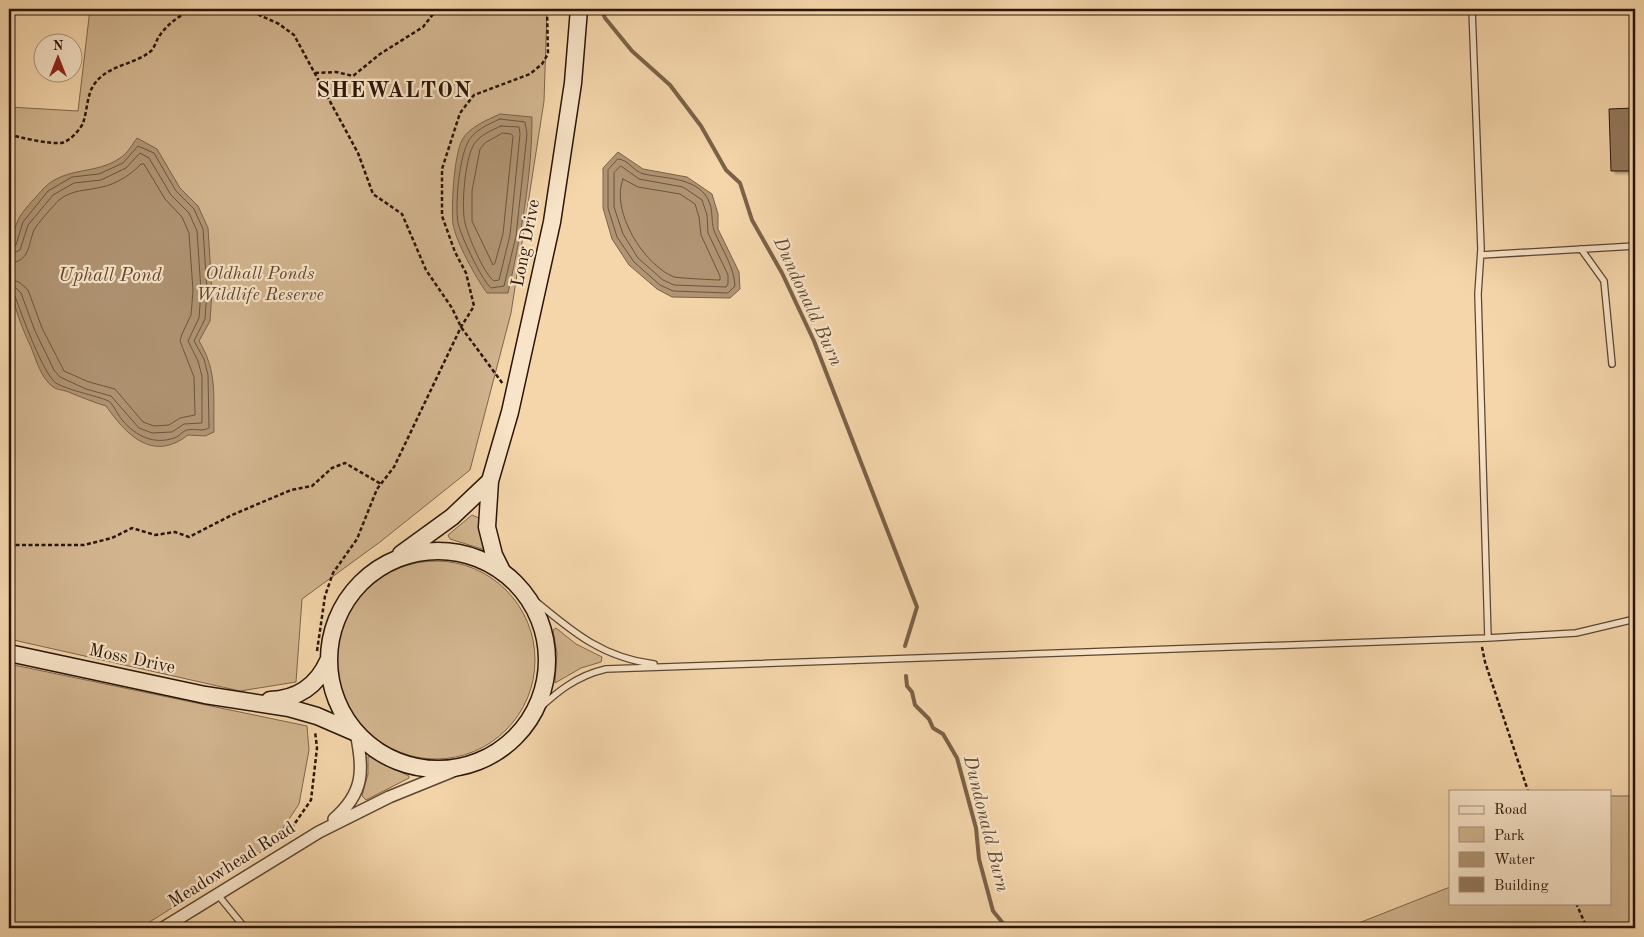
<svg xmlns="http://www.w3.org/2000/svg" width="1644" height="937" font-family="'Old Standard TT',serif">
  <defs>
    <filter id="shadow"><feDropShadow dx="4" dy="2.5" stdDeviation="1" flood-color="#0004"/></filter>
  </defs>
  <rect width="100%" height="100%" fill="#f5d6ab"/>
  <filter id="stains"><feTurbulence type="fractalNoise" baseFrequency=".004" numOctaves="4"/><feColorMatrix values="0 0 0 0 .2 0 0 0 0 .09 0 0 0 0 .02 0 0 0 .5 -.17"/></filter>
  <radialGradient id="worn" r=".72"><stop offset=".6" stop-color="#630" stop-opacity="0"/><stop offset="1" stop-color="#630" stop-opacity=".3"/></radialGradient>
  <path fill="#d2b58f" stroke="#7e654b" d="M90 9H547L544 101 511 313 470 470 380 542 302 599 296 682 240 691 9 639V107L78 111Z
    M472 515 479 518 485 550 450 539 448 535Z
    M337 660a99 99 0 1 1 198 0a99 99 0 1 1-198 0Z
    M556 628 576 644 602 657 601 662 581 668 555 683 557 653 553 630Z
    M9 664 307 726 309 750 299 804 272 845 140 928H9Z
    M368 756 409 776V778L366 800 362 796 368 774Z
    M1610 796H1635V928H1346L1450 887V903H1610Z"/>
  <path fill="#b09473" stroke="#7a6148" d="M500 114 532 117C532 176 521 235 508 293H487C476 278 456 242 453 224 451 206 454 156 462 140 469 127 487 120 500 114Z
    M137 138 157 149 180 188 198 206 208 228 212 292 210 321 199 341C218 372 213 397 214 432L205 436 188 435C152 463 126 434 106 406 93 402 83 398 71 393 65 390 57 390 53 387 41 378 36 360 31 347 12 308 0 262 18 220 21 212 38 195 44 188 66 166 96 175 120 158 127 154 132 145 137 138Z
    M618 152 643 169 687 177 712 194 718 214V229L739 272 740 289 730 298 672 297 657 289 629 265 612 239 603 208V168Z"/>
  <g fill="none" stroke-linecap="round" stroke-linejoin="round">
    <path stroke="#6c543d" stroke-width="1" d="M500 119 525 122 527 134 516 236 504 286 491 288C481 279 461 236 458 223 455 203 459 162 467 144 472 131 489 124 500 119Z
      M501 126 519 127 520 134 510 235 499 280 494 281C484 274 468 236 465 223 461 206 465 161 473 146 478 136 492 130 501 126Z
      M503 133 511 134 513 136 503 234 495 263 493 265 472 221V191L480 149 485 143Z
      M618 159C628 159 634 172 644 174 666 179 701 177 710 204 713 213 711 225 715 233 723 251 734 267 735 286L728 293 673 291 660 285 634 262 617 237 608 208V170Z
      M621 166 639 179 683 187 702 200 707 215 708 233 728 275V284L726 287 674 285 663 280 638 258 623 234 614 207V173Z
      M623 179 638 187 680 194 695 204 699 217 701 235 720 276V280C715 280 678 278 674 277 644 265 610 211 623 179Z
      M9 249 16 245 23 222 48 191 72 177 99 174 123 163 138 146 154 153 176 191 194 209 203 229 207 291 205 319 194 341 204 359 208 375 209 428C202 432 194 428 187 430 182 431 179 437 174 438 154 445 136 436 123 421 118 416 115 407 110 402 103 397 66 390 56 383 43 374 21 313 15 296L9 293
      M9 255 20 250 28 225 53 195 74 183 101 180 126 168 140 153 149 158 171 195 189 213 197 231 201 291 199 318 188 341 198 361 202 376V423L184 424 172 432 152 433 139 428 111 396 86 389 60 377 54 370 35 331 21 293 16 288 9 287
      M9 263C30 262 28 245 34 230 37 224 54 205 59 200 73 189 86 191 102 187 116 184 131 175 141 164H144L165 199 182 217 189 233 193 291 191 315 182 334 180 341 194 377 195 415 180 418 169 425 154 426 143 422 115 389 89 382 64 371 42 328 28 290 19 282 9 279"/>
    <path stroke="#7a6148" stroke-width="4" d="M601 9 605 18 632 51 670 85 701 126 726 170 740 183 752 220 782 273 814 341 917 607 905 646
      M906 676 907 686 912 692 915 705 929 719 933 728 943 734 957 758 976 828 979 859 993 911 1007 928
      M1280 928 1288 926 1289 928"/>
  </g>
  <path fill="#93795c" stroke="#291507" filter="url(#shadow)" d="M1634 108 1635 171H1611L1609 109Z"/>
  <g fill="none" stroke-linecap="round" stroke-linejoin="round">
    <defs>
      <path id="service" d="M1581 249 1604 281 1612 364
        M1481 255 1635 246
        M521 589C564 624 596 657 654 664
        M1488 638 1576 633 1635 619
        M533 714C556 693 575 676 606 669L1488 638 1478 294 1481 249 1472 9
        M218 895 245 928"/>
      <path id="minor" d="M334 819C364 793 364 770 356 733
        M163 928 319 832 389 797 473 763"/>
      <path id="secondary" d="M329 660a109 109 0 1 1 218 0a109 109 0 1 1-218 0Z
        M401 554 452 517 490 481
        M502 571 494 555 487 527 490 481 510 412 552 222 573 83 579 9
        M9 653 205 695 289 708 317 716 354 732
        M270 700C298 699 317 686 328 661"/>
    </defs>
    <use href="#service" stroke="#5c4530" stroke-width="8"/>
    <use href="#minor" stroke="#5c4530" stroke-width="14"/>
    <use href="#secondary" stroke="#291507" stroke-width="19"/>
    <path stroke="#291507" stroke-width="2.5" stroke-dasharray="4 2.5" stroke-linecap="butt" d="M246 9 279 24 294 35 358 153 373 194 402 214 426 270 452 308 461 327 503 384
      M315 73 336 72 353 76 380 54 423 27 437 9
      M9 134C20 138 49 144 61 143 69 142 80 130 83 123 87 112 87 96 93 86 107 64 133 66 151 51 154 48 156 42 158 38 167 24 181 13 197 9
      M9 545H84L112 538 132 528 155 535 175 532 189 537 232 515 291 490 312 486 332 468 345 463 381 484
      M1482 647 1485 662 1528 791
      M317 651 325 596 333 573 357 539 377 489 394 467 461 327 474 306 466 273 455 252 442 216V169L460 113 474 95 530 74 542 64 548 54 547 9
      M284 839 311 800 317 748 315 731
      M1576 903 1587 928"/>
    <use href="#service" stroke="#f8e4c8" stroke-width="5.5"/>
    <use href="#minor" stroke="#f8e4c8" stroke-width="11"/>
    <use href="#secondary" stroke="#f8e4c8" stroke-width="16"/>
  </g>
  <g text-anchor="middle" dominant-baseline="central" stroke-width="4.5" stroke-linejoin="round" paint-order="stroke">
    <g font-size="18" fill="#291507" stroke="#f8e4c8">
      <text transform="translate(526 243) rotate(-79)">Long Drive</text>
      <text transform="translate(132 659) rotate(12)">Moss Drive</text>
      <text transform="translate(232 865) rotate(-32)">Meadowhead Road</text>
    </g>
    <g font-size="18" font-style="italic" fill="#5c4530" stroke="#f8e4c8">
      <text x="260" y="274">Oldhall Ponds<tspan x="260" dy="21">Wildlife Reserve</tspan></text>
    </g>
    <g font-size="19" font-style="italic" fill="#5f4832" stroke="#f8e4c8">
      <text x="110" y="276">Uphall Pond</text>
      <text transform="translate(807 302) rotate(65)">Dundonald Burn</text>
      <text transform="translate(985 824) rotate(76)">Dundonald Burn</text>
    </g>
    <g font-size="22" font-weight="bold" letter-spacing="1" fill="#291507" stroke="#f8e4c8">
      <text x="394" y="91">SHEWALTON</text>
    </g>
  </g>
  <rect width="1644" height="937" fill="none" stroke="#f5d6ab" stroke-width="30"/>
  <rect x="10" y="10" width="1624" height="917" fill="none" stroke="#291507" stroke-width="2.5"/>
  <rect x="15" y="15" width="1614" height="907" fill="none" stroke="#291507"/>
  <rect x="1449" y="790" width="162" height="115" fill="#f8e4c8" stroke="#a5917b"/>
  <rect x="1459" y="806" width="25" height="8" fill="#f8e4c8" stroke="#a5917b"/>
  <text x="1494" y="814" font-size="15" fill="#291507">Road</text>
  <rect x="1459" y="827" width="25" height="15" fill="#d2b58f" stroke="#a5917b"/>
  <text x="1494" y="840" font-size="15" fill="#291507">Park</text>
  <rect x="1459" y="852" width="25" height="15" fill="#b09473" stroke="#a5917b"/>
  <text x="1494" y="864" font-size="15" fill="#291507">Water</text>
  <rect x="1459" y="877" width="25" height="15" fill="#93795c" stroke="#a5917b"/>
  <text x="1494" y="890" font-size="15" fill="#291507">Building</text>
  <g transform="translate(58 58)"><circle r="24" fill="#f8e4c8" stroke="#a5917b"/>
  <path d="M0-4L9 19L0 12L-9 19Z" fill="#8f2418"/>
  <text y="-8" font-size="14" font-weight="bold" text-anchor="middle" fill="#291507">N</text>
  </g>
  <rect width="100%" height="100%" filter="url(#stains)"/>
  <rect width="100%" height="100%" fill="url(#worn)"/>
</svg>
